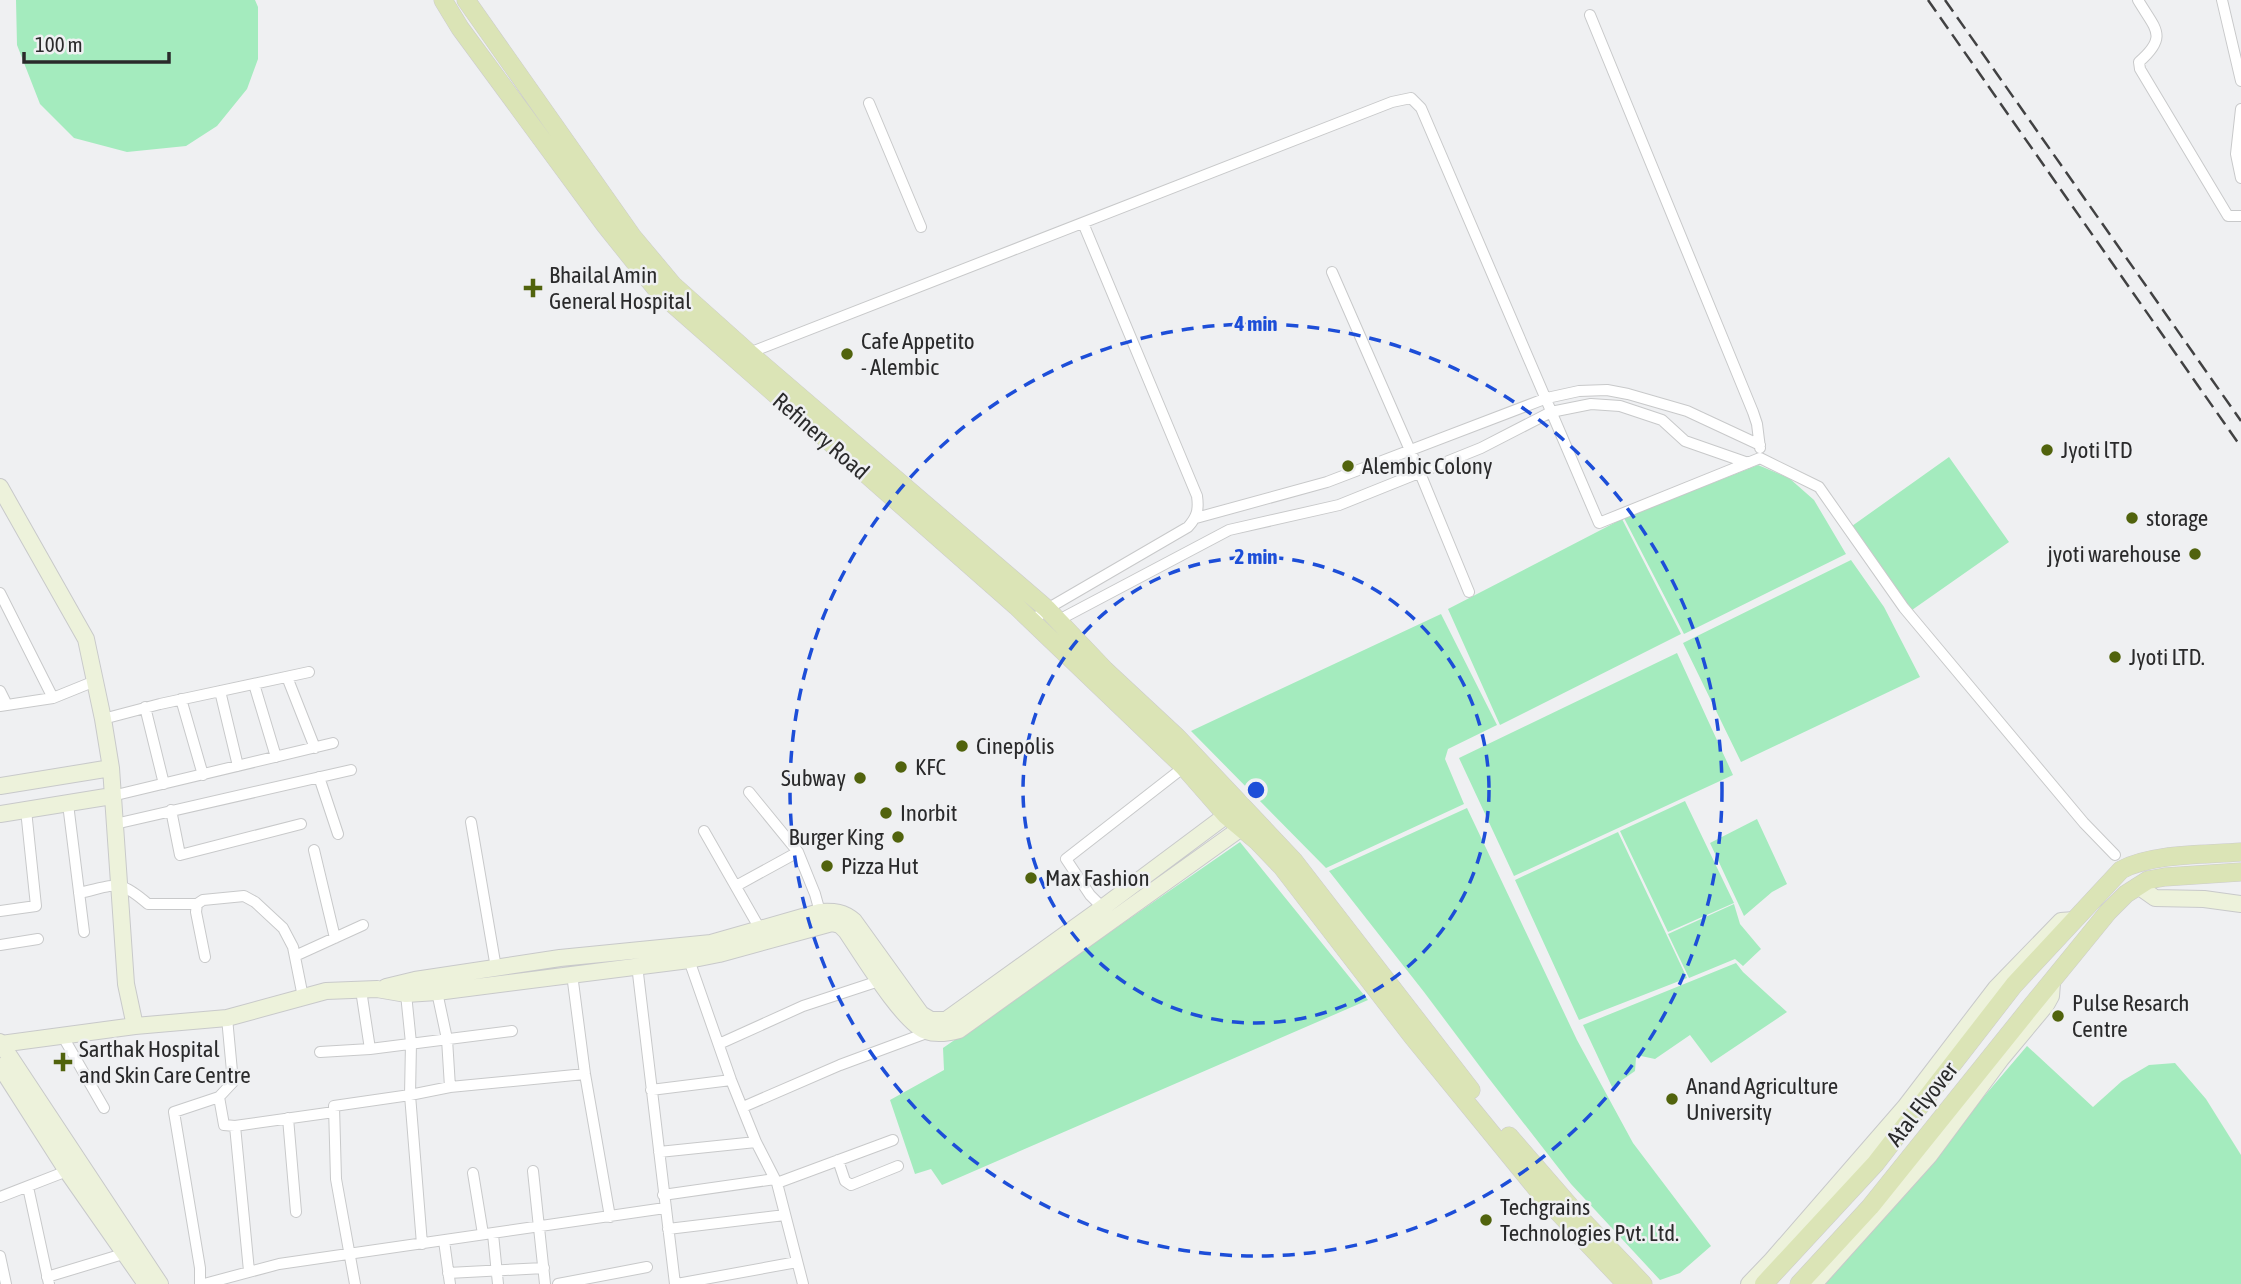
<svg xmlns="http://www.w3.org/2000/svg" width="2241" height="1284" font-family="'Asap Condensed',sans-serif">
  <rect width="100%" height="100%" fill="#eff0f2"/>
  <path fill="#a4ebbe" d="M16 0H255L258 7V59L247 89 217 126 186 146 127 152 74 138 40 104 17 45Z
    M1949 457 2009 542 1912 610 1852 526Z
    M1758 465 1789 478 1814 500 1846 554 1684 634 1624 518Z
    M1622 519 1681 634 1500 725 1448 609Z
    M1851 560 1884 607 1920 677 1741 762 1683 643Z
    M1441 614 1497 725 1448 749 1445 759 1464 804 1326 868 1191 731Z
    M1677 653 1733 775 1514 876 1459 758Z
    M1685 801 1734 903 1668 932 1620 831Z
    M1467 808 1577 1040 1633 1143 1711 1246 1680 1273 1660 1280 1571 1184 1487 1076 1424 992 1329 871Z
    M1757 819 1787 884 1772 892 1744 916 1710 843Z
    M1618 832 1687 978 1579 1020 1515 880Z
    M1240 842 1368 1000 942 1185 931 1169 915 1174 890 1100 944 1070 943 1048Z
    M1734 904 1740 924 1761 949 1743 966 1735 959 1689 978 1668 934Z
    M1736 963 1743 972 1787 1012 1711 1063 1690 1035 1655 1059 1641 1056 1636 1058 1635 1071 1612 1087 1583 1025Z
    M2027 1046 2093 1107 2122 1081 2149 1065 2175 1063 2206 1099 2241 1155V1284H1824Z"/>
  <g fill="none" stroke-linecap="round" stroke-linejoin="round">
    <defs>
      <path id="street" d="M2138 0C2155 29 2169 36 2139 62L2140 69 2228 216H2241
        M2222 0 2241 81
        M1590 15 1753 412 1757 424 1760 448
        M869 103 921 227
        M2241 109 2236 154 2241 178
        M1332 272 1420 473 1469 592
        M749 353 1392 102 1411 98 1421 108 1599 523 1760 458 1819 487 1904 608 2084 823 2115 855
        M1196 518 1327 482 1547 398 1579 391 1607 390 1628 394 1687 411 1760 445
        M0 593 53 698
        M1032 621 1047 609 1188 527C1197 517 1199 510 1197 496L1083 223
        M1055 622 1229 530 1339 505 1481 448 1551 412 1591 404 1620 406 1662 420 1685 441 1748 463
        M287 677 315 748
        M254 684 276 757
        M0 691 7 705
        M220 691 238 766
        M181 699 203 775
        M0 706 53 698 95 681
        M145 707 164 784
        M103 719 160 704 309 672
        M319 777 338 834
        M749 792 798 852 815 894 820 912
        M112 796 333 743
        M68 804 84 932
        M171 810 180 855 301 824
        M471 822 496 968
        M115 824 351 770
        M704 831 760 929
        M314 850 335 938
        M736 886 798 852
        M79 893C116 885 118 878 148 904H197
        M0 911 36 906 26 810
        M1107 912 1090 895 1066 859 1184 767
        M0 945 38 939
        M295 956 363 925
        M205 957 196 912 197 904 203 900 244 896 255 902 283 928 293 947 303 997
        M689 960 731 1080 756 1142 777 1183 803 1284
        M637 965 675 1284
        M572 974 585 1074 610 1217
        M361 990 370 1049
        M437 992 447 1039 450 1087
        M406 994 411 1043 410 1095 422 1244
        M62 1035 104 1108
        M719 1044 803 1006 885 979
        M320 1052 370 1049 512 1031
        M651 1090 731 1080
        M219 1097 224 1125 235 1126 334 1112
        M743 1107 840 1065 929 1032
        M288 1118 296 1212
        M235 1126 249 1271
        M659 1152 756 1142
        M838 1160 845 1181 851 1185 898 1166
        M533 1171 545 1284
        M473 1173 483 1234
        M777 1183 893 1140
        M28 1187 49 1284
        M663 1195 775 1179
        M0 1197 67 1171
        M668 1229 785 1215
        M493 1234 498 1284
        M444 1241 450 1284
        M0 1256 6 1284
        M448 1273 544 1268
        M47 1277 123 1254
        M200 1284V1268L174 1112 219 1097 233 1082 227 1018
        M204 1284 279 1264 665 1208
        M355 1284 336 1179 334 1106 410 1095 450 1087 585 1074
        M558 1284 647 1267
        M677 1284 797 1262"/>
      <path id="secondary" d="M0 487 86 639 103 719 111 768 126 984 135 1026
        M0 786 111 768
        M0 814 112 796
        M2138 886 2155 898 2204 899 2241 904
        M386 987 415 980 560 958 711 943 820 912C834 911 844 912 854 921L921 1014 931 1020H946L1102 908 1236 808
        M0 1042 160 1284
        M0 1044 135 1026 227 1018 326 991 377 989 406 994 437 992 689 960 719 954 832 923 840 925 846 931C861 953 904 1024 926 1031 937 1035 948 1033 959 1030L1251 821
        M0 1066 67 1171 146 1284
        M1749 1284 1772 1260 1905 1107 1996 988 2061 921 2074 920
        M1814 1284 1929 1156 2001 1059 2046 1005 2051 996 2052 983"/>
      <path id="primary" d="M443 0 460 28 605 225 657 290 1016 606 1184 767 1226 815 1257 841 1282 867 1412 1036 1541 1194 1626 1284
        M466 0 632 236 673 285 749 353 1047 609 1105 670 1177 737 1294 861 1471 1090
        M1509 1136 1582 1220 1643 1284
        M1764 1284 1876 1163 2014 985 2121 870C2152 853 2205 855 2241 852
        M1799 1284 1870 1207 2033 1004 2108 912 2126 894 2148 880 2165 877 2241 872"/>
    </defs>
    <use href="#street" stroke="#c8c9ca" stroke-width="12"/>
    <use href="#secondary" stroke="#c8c9ca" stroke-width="18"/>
    <use href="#primary" stroke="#ccc" stroke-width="19"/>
    <use href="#street" stroke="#fff" stroke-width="10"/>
    <use href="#secondary" stroke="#edf2db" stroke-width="16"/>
    <use href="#primary" stroke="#dbe4b6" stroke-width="18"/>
    <path stroke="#424243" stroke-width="2.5" stroke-dasharray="14 7" stroke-linecap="butt" d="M1928 0 2241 447
      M1945 0 2241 421"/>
  </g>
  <g fill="none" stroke="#1d4ed8" stroke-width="3.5" stroke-dasharray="12 9">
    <circle cx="1256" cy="790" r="233"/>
    <circle cx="1256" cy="790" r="466"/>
  </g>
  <g fill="#51630d" stroke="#eff0f2" stroke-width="2.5">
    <path d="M529.5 277.5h7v7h7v7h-7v7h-7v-7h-7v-7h7z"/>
    <circle cx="847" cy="354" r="7"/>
    <circle cx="2047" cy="450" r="7"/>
    <circle cx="1348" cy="466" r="7"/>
    <circle cx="2132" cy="518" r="7"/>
    <circle cx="2195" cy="554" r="7"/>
    <circle cx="2115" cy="657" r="7"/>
    <circle cx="962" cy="746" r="7"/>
    <circle cx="901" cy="767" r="7"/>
    <circle cx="860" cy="778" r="7"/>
    <circle cx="886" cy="813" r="7"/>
    <circle cx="898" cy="837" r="7"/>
    <circle cx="827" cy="866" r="7"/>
    <circle cx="1031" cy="878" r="7"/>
    <circle cx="2058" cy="1016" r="7"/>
    <path d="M59.5 1051.5h7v7h7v7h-7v7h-7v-7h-7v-7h7z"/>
    <circle cx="1672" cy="1099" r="7"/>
    <circle cx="1486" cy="1220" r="7"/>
  </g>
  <g text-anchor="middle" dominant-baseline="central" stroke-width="5" stroke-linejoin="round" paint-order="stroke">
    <g font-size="23" fill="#2a2a2b" stroke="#eff0f2" text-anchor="start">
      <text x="549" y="275">Bhailal Amin<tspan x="549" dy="26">General Hospital</tspan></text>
      <text x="861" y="341">Cafe Appetito<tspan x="861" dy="26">- Alembic</tspan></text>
      <text x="2061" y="450">Jyoti lTD</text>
      <text x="1362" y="466">Alembic Colony</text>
      <text x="2146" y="518">storage</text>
      <text x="2181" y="554" text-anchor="end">jyoti warehouse</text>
      <text x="2129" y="657">Jyoti LTD.</text>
      <text x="976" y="746">Cinepolis</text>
      <text x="915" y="767">KFC</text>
      <text x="846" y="778" text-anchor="end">Subway</text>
      <text x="900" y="813">Inorbit</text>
      <text x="884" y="837" text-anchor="end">Burger King</text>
      <text x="841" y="866">Pizza Hut</text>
      <text x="1045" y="878">Max Fashion</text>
      <text x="2072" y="1003">Pulse Resarch<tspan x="2072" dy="26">Centre</tspan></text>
      <text x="79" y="1049">Sarthak Hospital<tspan x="79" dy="26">and Skin Care Centre</tspan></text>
      <text x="1686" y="1086">Anand Agriculture<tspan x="1686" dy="26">University</tspan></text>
      <text x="1500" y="1207">Techgrains<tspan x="1500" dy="26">Technologies Pvt. Ltd.</tspan></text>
    </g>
    <g font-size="23" fill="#2a2a2b" stroke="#eff0f2">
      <text transform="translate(821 436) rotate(41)">Refinery Road</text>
      <text transform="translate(1922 1104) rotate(-52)">Atal Flyover</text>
    </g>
  </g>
  <circle cx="1256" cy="790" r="10" fill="#1d4ed8" stroke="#eff0f2" stroke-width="3.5"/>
  <g font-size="21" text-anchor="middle" font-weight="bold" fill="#1d4ed8" stroke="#eff0f2" stroke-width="5" stroke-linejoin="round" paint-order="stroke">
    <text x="1256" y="331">4 min</text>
    <text x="1256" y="564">2 min</text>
  </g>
  <path d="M24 52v10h145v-10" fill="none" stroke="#2a2a2b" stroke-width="3.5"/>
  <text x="35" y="52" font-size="21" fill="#2a2a2b" stroke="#eff0f2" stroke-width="5" paint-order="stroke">100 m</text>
</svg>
